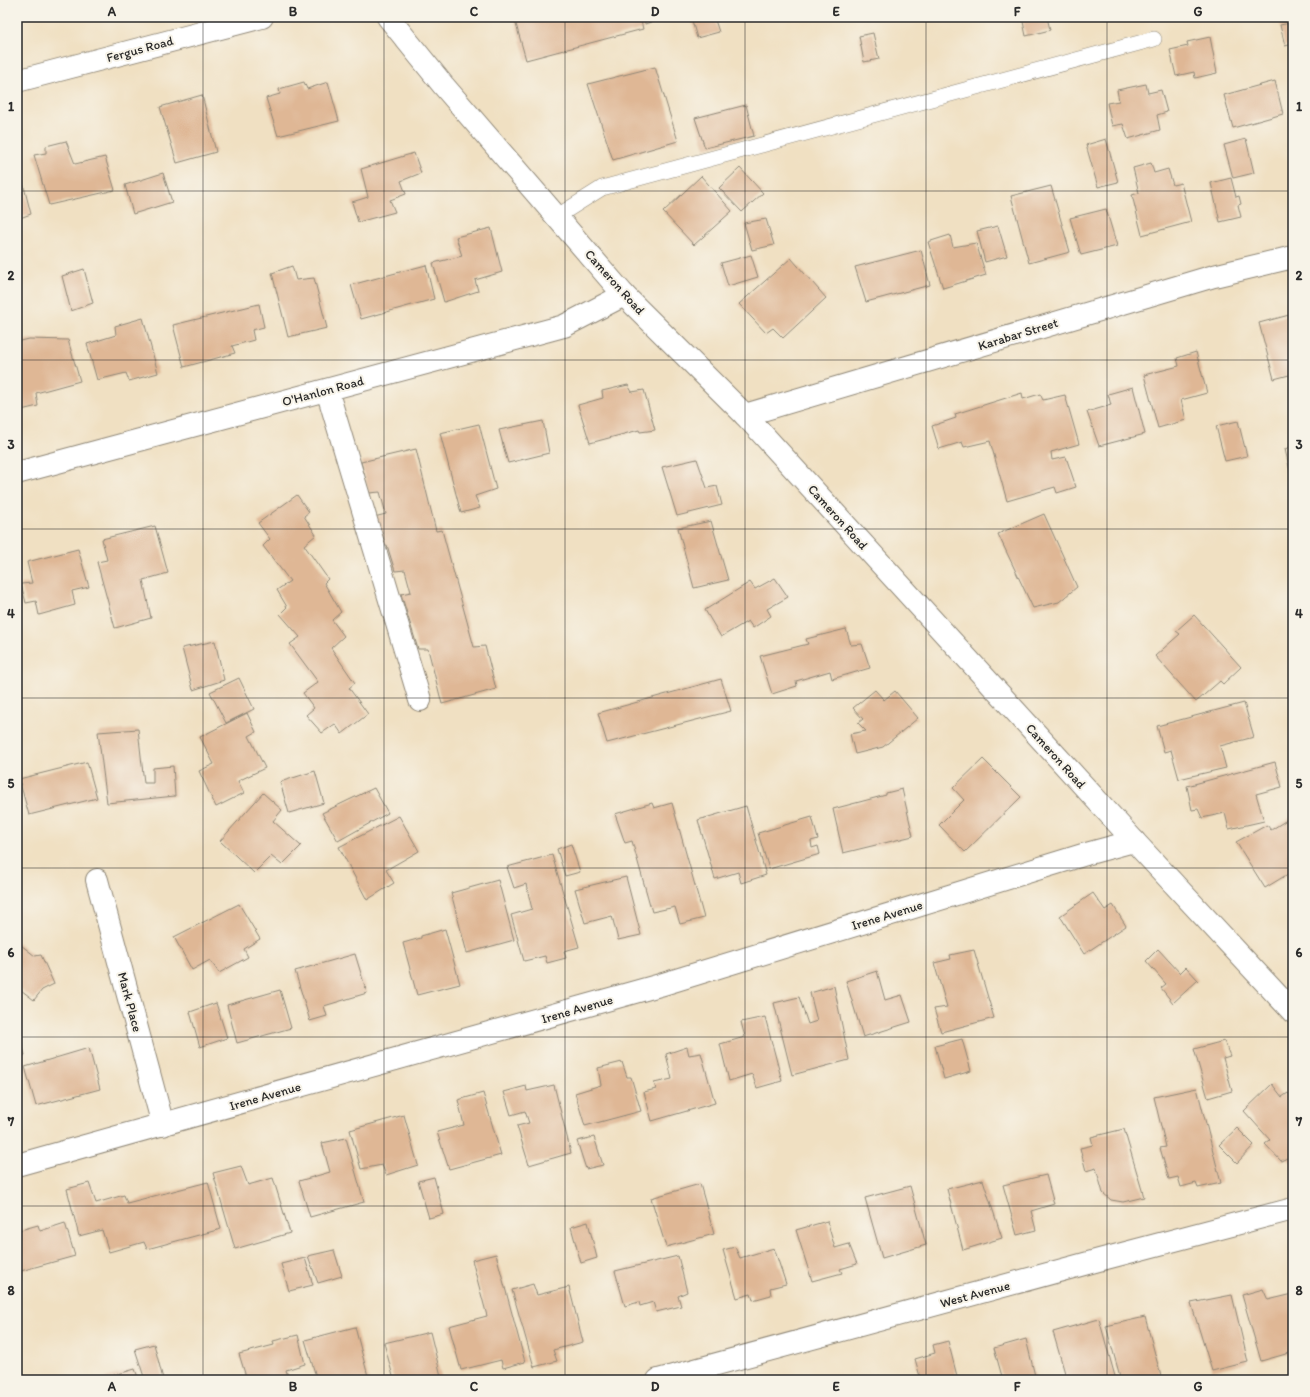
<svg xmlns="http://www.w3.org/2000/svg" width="1310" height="1397" font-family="Itim,sans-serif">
  <rect width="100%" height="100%" fill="#f7f3e8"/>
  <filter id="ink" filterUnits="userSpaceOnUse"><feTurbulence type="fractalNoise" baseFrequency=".025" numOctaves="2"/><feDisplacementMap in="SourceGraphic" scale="8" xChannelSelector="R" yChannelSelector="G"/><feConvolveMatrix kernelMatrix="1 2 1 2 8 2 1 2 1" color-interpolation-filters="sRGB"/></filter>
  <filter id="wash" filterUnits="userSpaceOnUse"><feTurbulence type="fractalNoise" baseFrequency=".012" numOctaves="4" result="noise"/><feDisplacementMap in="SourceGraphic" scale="16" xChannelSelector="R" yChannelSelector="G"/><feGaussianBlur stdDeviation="0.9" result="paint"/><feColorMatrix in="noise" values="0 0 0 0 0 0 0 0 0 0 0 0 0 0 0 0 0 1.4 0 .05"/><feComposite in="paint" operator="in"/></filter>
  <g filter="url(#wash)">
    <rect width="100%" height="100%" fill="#f0e0c2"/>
    <g id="blocks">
      <path fill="#dfb795" d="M514 17H640L643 29 526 60Z
        M644 17H666L645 24Z
        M691 17H724L715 20 719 32 697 38Z
        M1022 17H1047L1050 30 1026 36Z
        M1289 17H1293V44L1285 46 1280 25 1290 23Z
        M873 33 879 59 864 62 859 36Z
        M1210 37 1217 73 1195 78 1194 72 1176 76 1170 50 1188 46 1187 42Z
        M655 67 678 141 613 160 588 84Z
        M1275 81 1283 114 1233 128 1224 95Z
        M304 82 307 89 328 82 339 121 278 136 266 98 280 94 279 89Z
        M1146 84 1148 93 1161 90 1167 112 1157 115 1160 130 1128 139 1123 124 1112 126 1107 103 1119 101 1117 90Z
        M202 95 216 152 177 163 160 107Z
        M746 105 754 136 705 148 695 118Z
        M1106 139 1118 182 1098 187 1086 145Z
        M1246 139 1254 173 1233 178 1224 145Z
        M66 141 75 164 105 157 115 190 49 205 34 155 46 153V146Z
        M414 153 421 173 401 181 406 194 390 200 395 212 358 222 352 202 368 197 361 169Z
        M17 160 31 214 17 219Z
        M1151 163 1154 173 1168 169 1173 185 1181 183 1191 222 1142 235 1132 195 1139 193 1133 168Z
        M740 168 763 193 742 212 719 188Z
        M163 173 172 202 133 214 125 185Z
        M701 176 732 211 694 245 663 212Z
        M1231 178 1236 197 1239 196 1241 204 1238 205 1241 217 1220 222 1211 183Z
        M1051 186 1070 252 1029 263 1011 196Z
        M1106 209 1117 246 1081 255 1070 218Z
        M766 219 774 245 752 250 744 223Z
        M998 226 1007 256 985 262 977 231Z
        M491 228 502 272 475 280 478 291 444 302 433 263 462 256 456 237Z
        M950 235 953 247 976 243 986 275 943 288 928 242Z
        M921 250 930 285 866 302 855 267Z
        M751 255 758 277 728 286 721 263Z
        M791 258 826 298 783 338 773 328 766 333 739 304Z
        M426 265 434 299 361 319 351 285Z
        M292 266 296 280 314 278 327 328 288 337 272 273Z
        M84 269 93 303 71 311 62 276Z
        M259 304 264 327 252 330 254 340 232 346 235 353 184 367 173 325Z
        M1293 314V374L1274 379 1259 323Z
        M143 318 158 373 129 381 126 373 97 380 87 344 116 335 115 326Z
        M29 339 68 340 80 381 36 393 38 406 17 411V342Z
        M1196 352 1207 393 1181 400 1186 420 1158 428 1144 375 1179 366 1177 358Z
        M628 385 632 392 644 390 655 430 640 432 639 430 590 443 578 405 603 398 602 391Z
        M1133 387 1145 434 1099 446 1087 412 1111 405 1108 394Z
        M1022 393 1023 399 1040 394 1043 400 1065 395 1079 444 1051 452 1052 460 1066 457 1076 487 1057 493 1055 487 1007 501 990 441 964 447 962 442 939 449 932 426 956 418 955 414Z
        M543 421 549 453 508 463 499 430Z
        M1238 421 1247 456 1225 461 1216 426Z
        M479 424 496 489 475 496 480 508 461 513 440 433Z
        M1293 446V479L1292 480 1285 449Z
        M416 449 436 531 442 530 474 647 485 646 496 689 442 704 428 649H418L401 594 411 592 405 570 395 571 387 545 382 546 374 517 386 514 380 492 369 493 361 462Z
        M697 459 707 488 717 486 722 505 677 516 662 467Z
        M297 495 309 512 304 516 316 535 304 545 328 579 324 583 341 612 332 620 344 636 331 648 355 683 349 688 368 714 342 734 335 724 322 733 306 715 314 708 303 693 318 682 290 644 300 637 280 614 287 607 277 590 290 581 263 546 270 539 258 523Z
        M1044 514 1077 587 1059 602 1033 608 998 534Z
        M711 521 728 580 694 588 678 528Z
        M155 526 168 573 143 580 151 618 115 628 97 562 107 560 102 539Z
        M78 549 89 587 72 591 75 605 39 615 36 601 26 603 21 584 32 583 27 562Z
        M775 578 788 597 767 609 771 616 753 628 748 621 721 637 705 610 750 582 755 589Z
        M1194 615 1241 667 1223 684 1220 681 1196 702 1155 656 1180 634 1176 631Z
        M846 629 851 645 862 644 870 668 832 679 830 671 796 681 797 686 772 694 760 656 808 644 806 639Z
        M215 641 224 680 193 690 182 648Z
        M239 678 254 709 226 723 210 692Z
        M721 679 731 711 607 743 598 713Z
        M875 690 884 700 895 691 918 718 883 747 855 754 850 734 866 731 858 723 863 719 853 708Z
        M1244 703 1254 737 1220 746 1226 768 1179 779 1171 750 1164 752 1157 726Z
        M247 713 256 732 249 736 265 768 238 781 244 793 216 807 199 771 214 764 200 737Z
        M138 729 144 783H153V768L173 766 175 796 107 803 98 732Z
        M983 759 1021 797 965 852 939 825 964 800 953 788Z
        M87 762 97 798 29 815 19 779Z
        M1275 762 1282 787 1256 794 1264 821 1229 829 1225 813 1202 818 1198 809 1192 810 1187 786Z
        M315 771 324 803 289 813 280 782Z
        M374 788 388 813 338 841 322 813Z
        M902 789 913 836 843 853 833 809 886 795V793Z
        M263 793 282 810 273 821 301 846 282 865 271 856 254 873 220 841Z
        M652 803 654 808 672 803 704 918 680 924 675 907 652 912 632 841 625 843 615 814Z
        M746 806 766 875 741 883 738 872 715 879 698 820Z
        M399 816 419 851 386 870 394 883 367 900 339 847Z
        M1293 816V871L1265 888 1236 842 1267 825 1271 830Z
        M812 817 818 839 811 841 812 848 818 846 820 854 769 869 758 833Z
        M571 844 580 872 565 876 557 849Z
        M552 855 579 947 564 951 566 958 547 963 545 956 524 961 511 915 532 909 526 884 514 888 507 867Z
        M626 877 641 935 618 940 612 916 585 923 575 889Z
        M498 880 514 940 467 953 451 893Z
        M1093 893 1105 910 1113 905 1126 926 1084 954 1060 916Z
        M239 904 260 939 244 949 248 957 219 973 210 960 192 970 174 937Z
        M445 929 460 984 417 995 403 943 421 938V936Z
        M17 942 35 956 41 955 54 984 42 990 34 1000 17 987Z
        M1158 949 1180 973 1186 967 1198 980 1173 1003 1161 988 1166 984 1146 961Z
        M974 950 994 1018 941 1032 934 1009 947 1007 934 963 951 959 950 955Z
        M355 954 367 993 324 1006 327 1016 310 1021 295 971Z
        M877 971 885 1000 902 995 911 1022 863 1037 846 981Z
        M834 986 849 1060 792 1075 774 1003 799 997 808 1024 817 1021 810 993Z
        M280 990 291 1028 237 1043 227 1005Z
        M216 1003 227 1038 200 1047 190 1012Z
        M765 1017 782 1081 757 1088 752 1074 729 1081 720 1044 745 1037 741 1022Z
        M17 1027 25 1055 17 1058Z
        M962 1039 971 1071 944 1079 935 1046Z
        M1224 1041 1230 1056 1223 1058 1232 1091 1208 1098 1194 1049Z
        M687 1047 689 1055 701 1053 715 1103 652 1121 644 1092 656 1089 654 1083 672 1079 666 1054Z
        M89 1048 100 1089 36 1106 25 1067Z
        M622 1062 627 1077H631L641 1111 585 1126 575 1093 601 1085 598 1068Z
        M1272 1084 1282 1097 1288 1093 1293 1098V1163L1287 1158 1281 1161 1265 1144 1270 1140 1244 1111Z
        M554 1085 571 1153 529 1165 517 1126 529 1123 525 1111 511 1115 504 1092 526 1086 527 1091Z
        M1197 1088 1221 1183 1198 1188 1196 1183 1181 1187 1178 1177 1169 1179 1160 1148 1166 1147 1154 1097Z
        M483 1093 501 1155 449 1169 437 1132 464 1125 458 1100Z
        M404 1115 418 1165 386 1175 382 1165 361 1169 350 1130Z
        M1237 1128 1254 1145 1237 1163 1219 1145Z
        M1124 1129 1144 1197 1123 1202 1111 1200 1103 1193 1096 1168 1086 1171 1080 1148 1093 1145 1091 1137Z
        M594 1137 603 1165 586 1169 577 1141Z
        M346 1138 364 1202 310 1217 299 1181 330 1172 322 1143Z
        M241 1166 248 1185 273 1178 290 1233 235 1249 213 1173Z
        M1046 1175 1054 1204 1031 1211 1036 1230 1017 1235 1003 1185Z
        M434 1177 444 1214 429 1218 418 1181Z
        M983 1180 1002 1238 963 1250 947 1189Z
        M208 1182 221 1229 147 1249 144 1242 109 1252 102 1230 79 1236 67 1189 89 1183 96 1203 124 1195 127 1203Z
        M700 1184 714 1234 666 1247 651 1198Z
        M910 1186 926 1245 882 1258 865 1198Z
        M827 1221 835 1248 849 1244 857 1264 840 1269 842 1273 812 1281 796 1230Z
        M588 1222 597 1258 581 1263 571 1227Z
        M65 1223 75 1256 17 1272V1231L38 1225 40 1231Z
        M735 1247 740 1258 774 1248 786 1284 770 1288 771 1295 753 1300 751 1294 737 1298 723 1250Z
        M334 1250 342 1276 318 1283 308 1256Z
        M496 1254 525 1362 503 1368 501 1360 461 1370 449 1326 487 1316 472 1260Z
        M678 1256 687 1292 678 1296 681 1306 656 1312 653 1302 640 1306 639 1302 625 1306 615 1271Z
        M305 1258 313 1285 289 1291 281 1264Z
        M533 1284 537 1295 569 1287 583 1342 553 1350 557 1361 534 1367 512 1290Z
        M1263 1289 1268 1300 1293 1294V1352L1261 1361 1242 1295Z
        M1232 1295 1248 1362 1212 1371 1191 1303Z
        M1145 1317 1162 1380H1121L1106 1326Z
        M1099 1319 1116 1380H1067L1053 1332Z
        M355 1327 369 1380H317L305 1340Z
        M430 1332 442 1380H394L384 1343Z
        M298 1335 305 1364 286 1370 289 1380H247L239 1354 274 1345 273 1341Z
        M1026 1339 1036 1380H1003L994 1348Z
        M948 1341 958 1380H921L915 1359 935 1353 933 1345Z
        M154 1344 163 1379 159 1380H145L135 1349Z
        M135 1369 139 1380H98Z
        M880 1376V1380H867V1379Z"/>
    </g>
  </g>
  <g filter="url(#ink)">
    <use href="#blocks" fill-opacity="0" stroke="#8e8676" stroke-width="1"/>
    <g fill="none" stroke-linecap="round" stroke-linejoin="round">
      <defs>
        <path id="lane" d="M556 217 602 188 1154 39"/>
        <path id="street" d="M327 390 420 700
          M745 415 1214 276 1293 257
          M17 473 564 326 624 295
          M97 880 163 1125
          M17 1165 660 985 1086 854 1134 841
          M658 1380 1099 1260 1293 1209"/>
        <path id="secondary" d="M388 17 443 85 624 295 745 415 1134 841 1293 1012
          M17 81 262 17"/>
      </defs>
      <use href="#lane" stroke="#8e8676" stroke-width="16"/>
      <use href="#street" stroke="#8e8676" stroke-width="24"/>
      <use href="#secondary" stroke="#8e8676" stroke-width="24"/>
      <use href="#lane" stroke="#fff" stroke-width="15"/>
      <use href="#street" stroke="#fff" stroke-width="22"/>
      <use href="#secondary" stroke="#fff" stroke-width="22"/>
    </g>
  </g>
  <path fill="none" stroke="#2b2b2b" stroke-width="1" stroke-opacity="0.55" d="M203 17V1380M384 17V1380M565 17V1380M745 17V1380M926 17V1380M1107 17V1380M17 191H1293M17 360H1293M17 529H1293M17 698H1293M17 868H1293M17 1037H1293M17 1206H1293"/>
  <g text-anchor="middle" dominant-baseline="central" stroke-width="4" stroke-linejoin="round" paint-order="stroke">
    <g font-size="13" fill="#2b2b2b" stroke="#f7f3e8">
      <text transform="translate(140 49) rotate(-15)">Fergus Road</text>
      <text transform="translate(615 282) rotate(48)">Cameron Road</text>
      <text transform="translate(1018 334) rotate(-17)">Karabar Street</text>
      <text transform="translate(323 391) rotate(-15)">O'Hanlon Road</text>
      <text transform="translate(838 517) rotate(48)">Cameron Road</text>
      <text transform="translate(1056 756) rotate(48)">Cameron Road</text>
      <text transform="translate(887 915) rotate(-17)">Irene Avenue</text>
      <text transform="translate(130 1002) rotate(75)">Mark Place</text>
      <text transform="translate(577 1009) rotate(-16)">Irene Avenue</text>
      <text transform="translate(265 1096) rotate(-16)">Irene Avenue</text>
      <text transform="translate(975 1294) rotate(-15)">West Avenue</text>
    </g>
  </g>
  <rect width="1310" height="1397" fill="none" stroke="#f7f3e8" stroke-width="44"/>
  <rect x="22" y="22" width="1266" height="1353" fill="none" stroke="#2b2b2b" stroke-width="1.5"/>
  <g font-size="13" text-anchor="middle" font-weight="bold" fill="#2b2b2b">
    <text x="112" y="16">A</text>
    <text x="293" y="16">B</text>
    <text x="474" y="16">C</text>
    <text x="655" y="16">D</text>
    <text x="836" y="16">E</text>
    <text x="1017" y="16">F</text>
    <text x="1198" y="16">G</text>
    <text x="11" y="111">1</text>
    <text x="1299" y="111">1</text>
    <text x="11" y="280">2</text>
    <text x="1299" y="280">2</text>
    <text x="11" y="449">3</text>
    <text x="1299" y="449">3</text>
    <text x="11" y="618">4</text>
    <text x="1299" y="618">4</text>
    <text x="11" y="788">5</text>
    <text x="1299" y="788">5</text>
    <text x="11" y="957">6</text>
    <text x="1299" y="957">6</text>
    <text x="11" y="1126">7</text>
    <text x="1299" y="1126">7</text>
    <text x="11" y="1295">8</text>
    <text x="1299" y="1295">8</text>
    <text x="112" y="1391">A</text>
    <text x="293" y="1391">B</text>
    <text x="474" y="1391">C</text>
    <text x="655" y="1391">D</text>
    <text x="836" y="1391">E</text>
    <text x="1017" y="1391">F</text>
    <text x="1198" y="1391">G</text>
  </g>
</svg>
